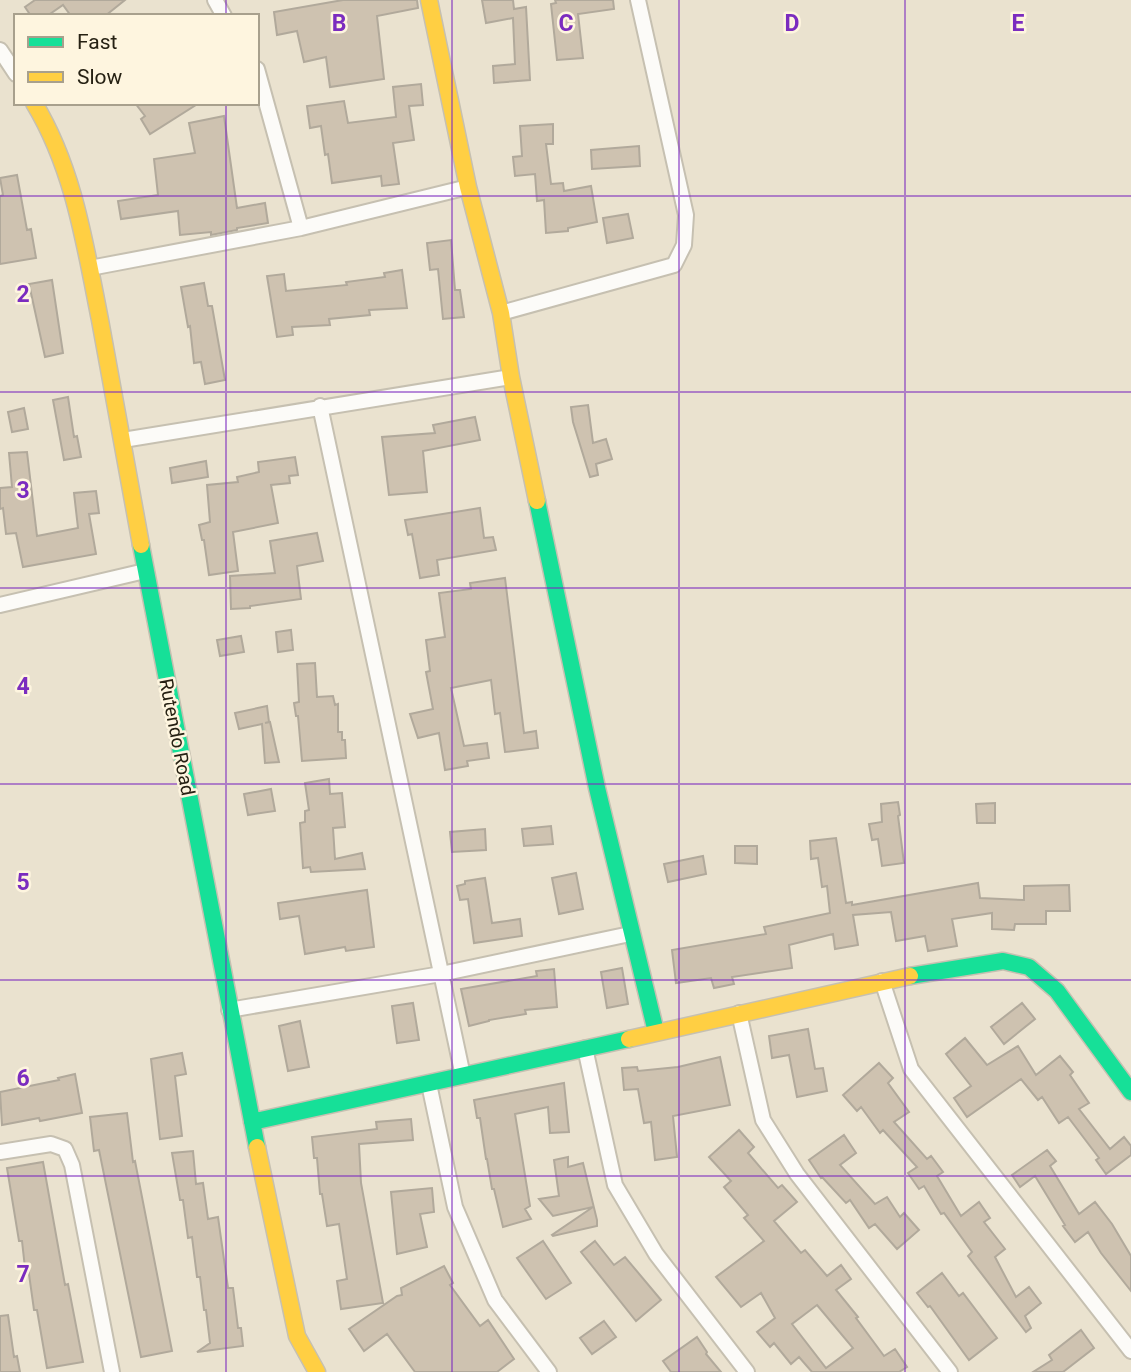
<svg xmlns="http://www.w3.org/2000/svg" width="1131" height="1372" font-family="Roboto,sans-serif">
  <rect width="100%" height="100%" fill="#eae2cf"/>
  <path fill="#cec2b0" stroke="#b1a99b" stroke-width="2" fill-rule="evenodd" d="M35 0H125L105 16H71L63 5 47 16H31L25 7Z
    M343 0H417L418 8 377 16 384 79 330 87 326 57 304 62 297 31 277 35 274 12Z
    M482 0H513L514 9 526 7 530 80 494 83 493 66 515 64 513 18 486 23Z
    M555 0H613L614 9 578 14 583 58 557 60 551 4 556 3Z
    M421 84 423 105 409 106 414 140 393 143 399 184 382 186 381 176 332 183 328 154 325 155 321 126 310 128 307 106 344 101 348 123 396 117 393 87Z
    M135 103H199L150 134 141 119 145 116Z
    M224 116 237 208 265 203 268 223 237 228V230L211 235V232L180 235 178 211 121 219 118 201 158 195 154 159 195 153 189 123Z
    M553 124V144H546L551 184 563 183 564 191 591 186 597 222 568 228V231L546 233 544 200 537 201 535 174 515 176 513 157 522 156 520 126Z
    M639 146 640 166 592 169 591 150Z
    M17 175 27 230 31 229 36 258 0 264V196L3 195 0 178Z
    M628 214 633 238 607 243 603 218Z
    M451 240 455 290H460L464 317 443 319 438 269 430 270 427 243Z
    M402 270 407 308 369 310 370 315 329 319 330 325 292 327 293 335 277 337 267 276 284 274 286 291 347 285 346 282 385 277 384 273Z
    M52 280 63 353 45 357 29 284Z
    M204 283 208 306H212L225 380 205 384 201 362 194 363 190 326 188 327 181 287Z
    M68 397 74 437 77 436 81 457 64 460 53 400Z
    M588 405 593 443 606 439 612 459 596 464 598 475 590 477 573 422 571 407Z
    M24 408 28 429 12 432 8 412Z
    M475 417 480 440 423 451 427 492 389 495 382 437 435 433 433 425Z
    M27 452 37 536 78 528 74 493 96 491 99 513 89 514 96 554 23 567 16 533 6 534 3 508 0 509V488L12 487 9 453Z
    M295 457 298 475 289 476 290 483 271 485 278 523 233 532 238 571 209 575 204 540H202L199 525 210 522 207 485 238 482 237 477 259 472 258 462Z
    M206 461 208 477 172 483 170 468Z
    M480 508 484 538 493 537 496 550 437 560 439 575 420 578 412 534 408 535 405 520Z
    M317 533 323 561 297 566 301 599 250 606V608L231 609 230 576 275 573 270 541Z
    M505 578 524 733 536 731 538 748 505 752 500 713 495 714 491 680 451 688 464 746 487 743 489 758 467 761 468 766 445 770 439 733 418 738 410 714 433 709 426 672 430 671 426 640 445 637 439 593 471 589 470 583Z
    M291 630 293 650 278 652 276 632Z
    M241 636 244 652 220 656 217 640Z
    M315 663 317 697 333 696 335 705 338 704V732H342V740H345L346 758 302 761 298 716H296L294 703 299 702 297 664Z
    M267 706 269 722 265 723 270 722 279 762 265 763 262 724 239 729 235 713Z
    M329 779 330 794 342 793 345 827 333 828 335 859 362 853 365 869 311 872 310 867 303 868 300 823 305 822V811L309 810 305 783Z
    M271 789 275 811 248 815 244 794Z
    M898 802 900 815 898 816 904 863 882 866 878 839 872 840 869 824 882 822 881 804Z
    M995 803V823H977L976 804Z
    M551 826 553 844 524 846 522 829Z
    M485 829 486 850 452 852 450 832Z
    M836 838 846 903 852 902V905L978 883 980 898 1024 900V886L1069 885 1070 911H1046V924H1015L1014 930 992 929V913L952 919 957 946 928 951 925 936 896 941 891 912 853 915 858 945 835 949 833 934 789 945 792 968 732 977 734 984 714 988 711 978 676 983 672 950 766 934 764 927 830 913 827 886 822 887 818 858 811 859 810 841Z
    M735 846H757V864L735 863Z
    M703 856 706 874 668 882 664 864Z
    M576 873 583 909 559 914 552 878Z
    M485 878 492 923 520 919 522 936 474 943 468 899 460 900 457 886 465 884V881Z
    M367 890 374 947 346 951 345 947 305 954 299 916 280 919 278 903Z
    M622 968 628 1004 607 1008 601 972Z
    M554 969 557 1007 525 1010 526 1014 489 1020V1021L469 1026 461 989 537 976 536 971Z
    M413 1003 419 1040 397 1043 392 1006Z
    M1022 1003 1035 1019 1004 1044 991 1027Z
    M300 1021 309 1067 288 1071 279 1026Z
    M808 1029 815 1069 823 1068 827 1091 797 1097 789 1055 772 1058 769 1036Z
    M965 1038 987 1065 1018 1046 1036 1075 1060 1056 1073 1072 1070 1075 1089 1103 1079 1109 1110 1149 1124 1137 1131 1146V1155L1106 1174 1096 1160 1099 1158 1068 1117 1059 1123 1042 1097 1038 1100 1021 1079 967 1117 954 1098 971 1086 946 1054Z
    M182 1053 186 1074 175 1076 182 1136 160 1139 151 1059Z
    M720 1057 730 1105 673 1116 677 1157 655 1160 651 1122 644 1123 638 1089 624 1090 622 1068 637 1067 638 1071 678 1067Z
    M879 1063 893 1078 888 1083 909 1112 894 1122 927 1159 931 1156 943 1172 937 1176 961 1216 979 1202 990 1218 984 1222 1005 1249 995 1257 1016 1297 1029 1287 1041 1303 1025 1316 1031 1328 1026 1332 968 1256 972 1252 944 1213 941 1214 924 1186 919 1189 908 1173 917 1167 883 1130 880 1133 861 1107 857 1111 843 1095Z
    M75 1074 82 1113 40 1121 39 1118 2 1125 0 1092 59 1080 58 1078Z
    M564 1083 569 1132 550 1133 548 1107 515 1114 530 1206 525 1209 531 1219 503 1227 494 1189H492L487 1159H486L480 1118H477L474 1100Z
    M127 1113 133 1162 135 1161 172 1351 141 1357 99 1150 94 1151 90 1117Z
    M411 1119 413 1140 359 1144 361 1183 383 1303 341 1309 337 1281 347 1279 339 1224 327 1226 322 1194H320L317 1158H314L312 1137 377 1129 376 1122Z
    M739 1130 754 1147 748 1153 778 1188 782 1185 797 1202 774 1221 801 1253 805 1250 827 1276 841 1265 851 1279 836 1290 858 1317 856 1318 884 1356 895 1349 907 1367 899 1372H812L799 1357 791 1364 774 1343 770 1347 757 1332 775 1318 761 1293 741 1307 716 1277 764 1241 744 1218 748 1215 724 1187 731 1181 709 1157ZM817 1305 853 1348 826 1368 792 1324Z
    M844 1135 856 1153 840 1165 875 1204 887 1197 900 1217 904 1213 919 1230 897 1249 875 1224 869 1228 850 1200 846 1203 822 1177 821 1178 809 1160Z
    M1047 1150 1056 1161 1050 1166 1079 1214 1095 1202 1112 1224 1131 1256V1291L1101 1253 1088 1232 1075 1242 1063 1226 1065 1225 1035 1176 1020 1187 1012 1175Z
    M193 1151 196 1184 203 1183 208 1219 218 1217 228 1288H233L238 1328H241L243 1346 197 1352 210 1343 206 1310H204L200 1277H197L192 1237 188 1238 183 1200H180L172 1153Z
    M568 1157V1167L583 1163 597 1220V1226L553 1236 552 1235 593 1207 553 1216 539 1199 559 1196 554 1160Z
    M43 1162 65 1285 68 1284 83 1362 47 1368 37 1310H34L28 1267 25 1268 22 1241H19L7 1168Z
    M432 1188 434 1212 420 1214 427 1247 397 1254 391 1192Z
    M543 1241 571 1283 546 1299 517 1258Z
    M595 1241 614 1265 625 1257 661 1300 636 1321 581 1252Z
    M444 1266 453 1283 450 1285 480 1326 488 1320 514 1359 497 1372H415L387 1334 364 1351 349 1329 397 1296 402 1295 401 1288Z
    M942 1273 959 1296 963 1293 997 1338 969 1360 930 1306 928 1307 917 1293Z
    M8 1315 14 1357 17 1356 20 1372H0V1316Z
    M604 1321 616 1337 592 1354 580 1338Z
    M1081 1330 1094 1348 1063 1372H1033L1052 1360 1049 1355Z
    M697 1337 707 1352 706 1354 721 1372H671L663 1361Z"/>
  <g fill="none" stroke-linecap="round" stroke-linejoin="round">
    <defs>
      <path id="street" d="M215 0 224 16
        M0 50 16 74
        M257 69 301 228
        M90 268 301 228 468 187
        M501 313 674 265 684 245 686 215 638 0
        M320 406 463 1076
        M123 440 511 377
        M0 605 145 571
        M882 981 911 1069 1131 1351
        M229 1010 441 974 630 934
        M739 1013 763 1120 797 1174 950 1372
        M585 1048 615 1185 656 1254 747 1372
        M429 1084 455 1207 495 1300 549 1372
        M0 1152 51 1144 65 1149 72 1165 112 1372"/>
      <path id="fast" d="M537 501 597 788 656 1032
        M141 545 257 1147
        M910 976 1003 961 1029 967 1057 991 1131 1092
        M252 1122 629 1039"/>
      <path id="slow" d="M429 0 468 187 501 313 511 377 537 501
        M34 103C74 169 85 245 100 320 114 395 128 470 141 545
        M629 1039 910 976
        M257 1147 297 1336 317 1372"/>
    </defs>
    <use href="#street" stroke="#c6c0b1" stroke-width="18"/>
    <use href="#fast" stroke="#c6c0b1" stroke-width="19"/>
    <use href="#slow" stroke="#c6c0b1" stroke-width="19"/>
    <use href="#street" stroke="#fcfbf8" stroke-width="14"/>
    <use href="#fast" stroke="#16e098" stroke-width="16"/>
    <use href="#slow" stroke="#ffcf43" stroke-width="16"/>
  </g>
  <path fill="none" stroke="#7b2cbf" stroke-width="2" stroke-opacity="0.55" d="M226 0V16M452 0V1372M679 0V1372M905 0V1372M226 103V1372M0 196H1131M0 392H1131M0 588H1131M0 784H1131M0 980H1131M0 1176H1131"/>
  <g text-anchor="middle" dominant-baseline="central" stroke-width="5" stroke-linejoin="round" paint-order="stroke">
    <g font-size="19" fill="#262113" stroke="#fef5df">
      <text transform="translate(177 737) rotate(79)">Rutendo Road</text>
    </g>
  </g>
  <g font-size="23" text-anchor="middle" font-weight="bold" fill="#7b2cbf" stroke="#fef5df" stroke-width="5" stroke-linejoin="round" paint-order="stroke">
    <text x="339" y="31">B</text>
    <text x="566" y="31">C</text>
    <text x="792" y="31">D</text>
    <text x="1018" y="31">E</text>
    <text x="23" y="302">2</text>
    <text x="23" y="498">3</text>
    <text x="23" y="694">4</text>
    <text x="23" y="890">5</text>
    <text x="23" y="1086">6</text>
    <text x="23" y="1282">7</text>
  </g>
  <rect x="14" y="14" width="245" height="91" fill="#fef5df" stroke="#a8a08d" stroke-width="2"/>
  <rect x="28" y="37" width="35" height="10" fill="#16e098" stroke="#a8a08d" stroke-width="2"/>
  <text x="77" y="49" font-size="21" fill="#262113">Fast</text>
  <rect x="28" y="72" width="35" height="10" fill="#ffcf43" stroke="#a8a08d" stroke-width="2"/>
  <text x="77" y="84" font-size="21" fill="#262113">Slow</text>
</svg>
